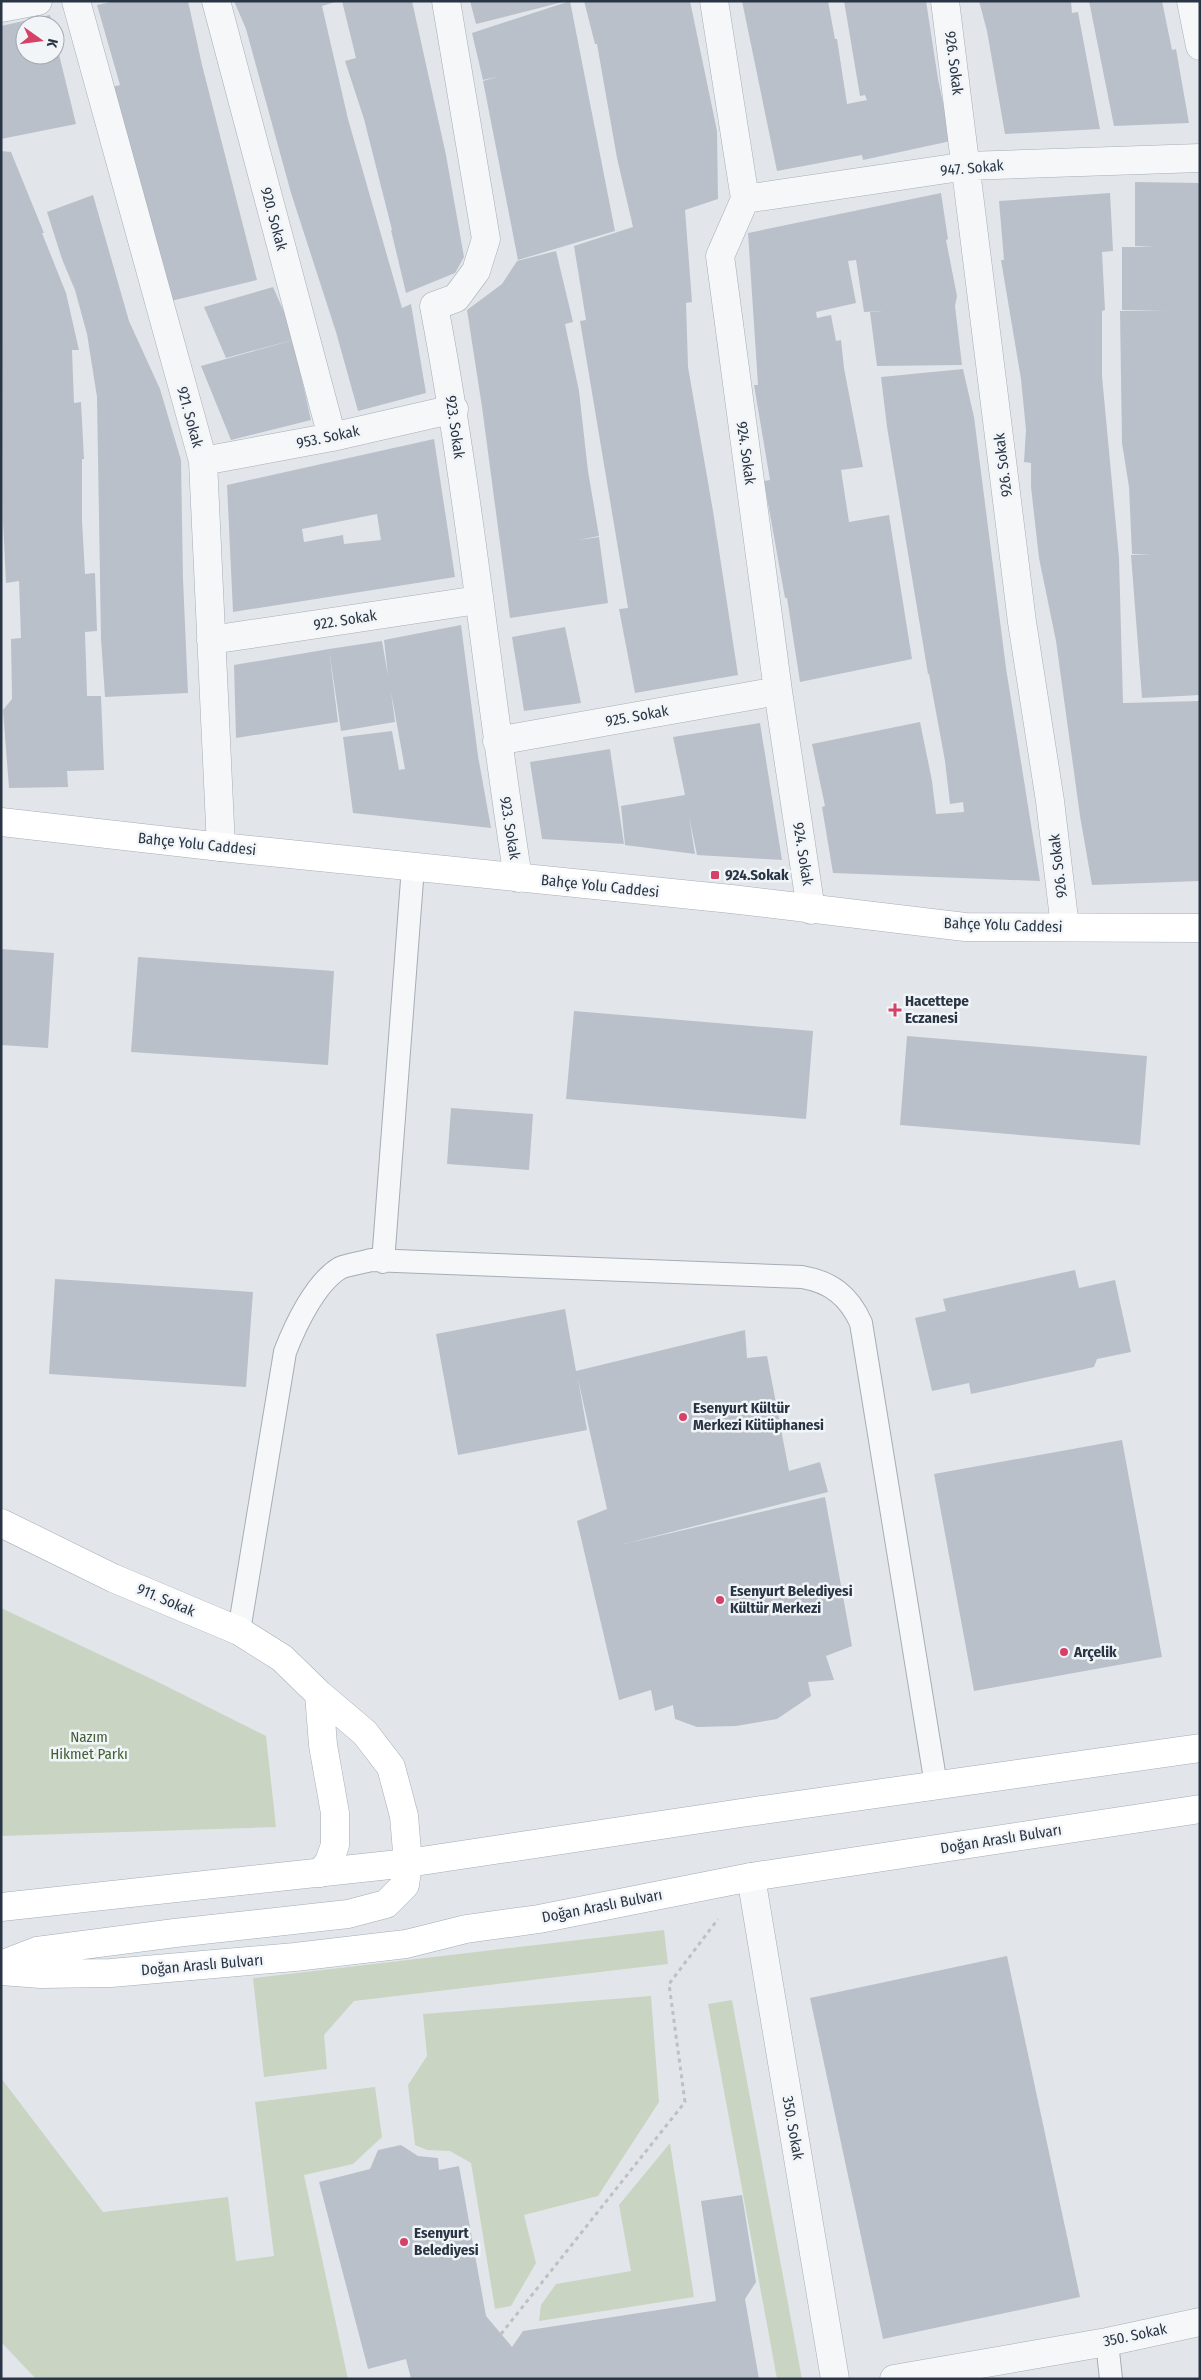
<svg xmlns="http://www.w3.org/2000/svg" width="1201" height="2380" font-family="'Fira Sans Condensed',sans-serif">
  <rect width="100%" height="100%" fill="#e2e6eb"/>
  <path fill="#c9d5c2" d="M1 1608 156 1681 266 1736 276 1827 1 1836Z
    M664 1930 668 1964 354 2001 324 2035 327 2069 264 2077 253 1978Z
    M651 1996 659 2102 598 2196 524 2215 536 2263 511 2306 495 2309 471 2163 450 2151 427 2150 415 2145 408 2085 427 2056 423 2014Z
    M732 2000 802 2379H777L708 2004Z
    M1 2078 103 2212 228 2197 236 2261 274 2256 255 2102 375 2087 382 2137 353 2164 304 2175 348 2379H36L1 2342Z
    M670 2143 694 2297 539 2321 541 2305 556 2284 631 2271 619 2205Z"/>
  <path fill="#b9c0c9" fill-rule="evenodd" d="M115 1H188L202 65 257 280 171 301 112 87 120 85 97 5Z
    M234 1H338L322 6 348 119 402 308 411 304 426 393 358 411 336 332 291 193 246 29Z
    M342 1H412L446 155 464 257 455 273 406 293 391 230H392L364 119 345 61 356 58Z
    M470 1H563V2L476 24Z
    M570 1 615 231 518 260 483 81 497 77 483 80 472 33Z
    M584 1H690L717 131 718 199 685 210 692 302 686 303 688 367 713 511 738 675 635 693 619 609 628 608 580 321 586 320 574 246 633 227 617 158 597 44H595Z
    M742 1H828L835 39H837L847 104 867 100 865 95 860 96 844 1H926L938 79 951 141 863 160 862 155 777 171Z
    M979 1H1071L1072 13 1078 12 1100 129 1005 134 987 31Z
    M1089 1H1162L1172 50 1176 49 1189 123 1114 126Z
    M50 15 52 25H25V55H55L56 42 76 124 1 139V26Z
    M1 151 11 152 44 233H42L66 293 79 350H72L74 403 81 402 84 459H82V521L85 574 95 573 97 631 85 632 87 696H101L104 770 67 771 68 787 9 788 3 710 12 699 11 639 21 638 19 581 6 583 3 522Z
    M1135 182 1200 183V695L1142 698 1131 555H1152L1132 554 1129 487 1122 443 1120 311 1166 310H1122V247H1155L1135 246Z
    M941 193 948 239 946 240 957 296 955 306 962 365 877 366 870 312 883 311 864 312 856 260 848 261 856 303 816 312 817 318 831 315 836 341 841 340 844 368 863 467 841 470 849 522 889 515 912 659 800 682 787 598H785L764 481 770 480 754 385H758L748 233Z
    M1110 193 1113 251 1102 252 1105 310 1102 311V376L1119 558 1123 703 1200 701V881L1092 885 1080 816 1056 641 1039 558 1031 487V463L1024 462 1026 430 1021 379 1001 260H1004L999 201Z
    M93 195 129 321 160 389 181 460 183 579 188 693 105 697 101 639 97 397 87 334 75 290 62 259 47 212Z
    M556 251 573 322 565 324 579 391 588 471 599 536 578 540 599 537 608 603 510 618 482 407 467 310 502 284 517 261Z
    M273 287 296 339 226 358 204 307Z
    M293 340 311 420 231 440 201 366Z
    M963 369 974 417 1006 668 1040 881 833 873 822 807 825 806 812 744 920 722 932 781 936 814 964 812 963 802 950 804 945 761 929 674 954 672 928 674 887 427 881 377Z
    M434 439 455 577 233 612 227 485ZM377 514 381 540 344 544 343 535 304 542 302 529Z
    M461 625 478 756 491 828 353 813 343 737 392 731 399 770 405 769 391 692 395 722 341 731 329 649 382 641 388 676 384 640Z
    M565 627 581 703 524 711 512 637Z
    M329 649 338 722 236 738 234 665Z
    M760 723 782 860 697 855 689 817 695 854 625 845 621 806 685 795 673 737Z
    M610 749 624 844 542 839 530 762Z
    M1 949 54 953 48 1048 1 1045Z
    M138 957 334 971 328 1065 131 1052Z
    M574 1011 813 1031 806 1119 566 1099Z
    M907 1036 1147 1056 1140 1145 900 1125Z
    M451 1108 533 1114 529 1170 447 1164Z
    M1075 1270 1079 1288 1115 1280 1131 1352 1097 1359 1094 1367 971 1394 969 1383 932 1391 915 1318 946 1311 943 1299Z
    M55 1279 253 1292 246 1387 49 1374Z
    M565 1309 576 1371 745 1330 747 1358 767 1356 789 1471 820 1462 828 1492 624 1544 825 1497 852 1646 826 1656 834 1680 808 1682 811 1696 777 1719 736 1726 697 1727 675 1719 673 1705 655 1711 651 1690 619 1700 577 1521 607 1509 578 1379 587 1430 458 1455 436 1334Z
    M1122 1440 1162 1657 974 1691 934 1474Z
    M1007 1956 1080 2297 883 2339 810 1998Z
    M401 2145 418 2156 438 2158 439 2170 459 2166 486 2316 512 2347 523 2331 716 2301 701 2201 742 2195 756 2282 745 2299 759 2379H411L406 2359 368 2369 319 2182 370 2169 378 2150Z"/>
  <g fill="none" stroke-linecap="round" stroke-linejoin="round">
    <defs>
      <path id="lane" d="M383 1262 413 867
        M239 1631 285 1352C295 1326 315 1283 340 1268 349 1264 361 1263 371 1260L802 1277C831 1282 849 1296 861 1323L936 1785
        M1107 2342 1111 2379"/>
      <path id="street" d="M76 1 203 461 221 847
        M216 1 332 437
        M446 1 486 239 476 271 456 298 434 306C470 495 488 687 518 878
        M714 1 745 199 720 256 778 691 811 910
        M945 1 1022 622 1050 801 1065 927
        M1191 1 1200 46
        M1 8 38 1
        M745 199 967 166 1200 158
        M203 461 332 437 454 409
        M211 640 478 600
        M497 741 778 691
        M751 1877 835 2379
        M894 2379 1107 2342 1200 2322"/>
      <path id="secondary" d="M1 822 221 847 731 899 965 927 1200 928
        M1 1523 113 1578 239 1631 282 1658 319 1694 365 1733 391 1767 404 1816 408 1863
        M319 1694 323 1745 335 1813V1845L329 1862 320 1873"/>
      <path id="primary" d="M1 1907 408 1863 741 1813 1200 1748
        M1 1965 37 1951 175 1933 348 1914 386 1904 405 1885 408 1863
        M1 1971 41 1974 111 1973 295 1957 406 1944 466 1929 539 1919 751 1877 1200 1809"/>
    </defs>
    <use href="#lane" stroke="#a7adb6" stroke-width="24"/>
    <use href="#street" stroke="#a7adb6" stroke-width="29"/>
    <use href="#secondary" stroke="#a7adb6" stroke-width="29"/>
    <use href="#primary" stroke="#a0acb7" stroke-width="29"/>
    <path stroke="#bcc1c6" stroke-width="3" stroke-dasharray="4 4" stroke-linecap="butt" d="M501 2334 685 2102 669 1984 718 1919"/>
    <use href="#lane" stroke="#f5f7f9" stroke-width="22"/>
    <use href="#street" stroke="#f5f7f9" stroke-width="28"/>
    <use href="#secondary" stroke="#fff" stroke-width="28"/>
    <use href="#primary" stroke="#fff" stroke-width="28"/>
  </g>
  <g fill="#d54167" stroke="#f2f5f8" stroke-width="2">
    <rect x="710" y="870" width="10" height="10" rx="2.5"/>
    <path d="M892.5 1002.5h5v5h5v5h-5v5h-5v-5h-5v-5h5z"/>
    <circle cx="683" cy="1417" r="5"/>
    <circle cx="720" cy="1600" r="5"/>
    <circle cx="1064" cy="1652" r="5"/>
    <circle cx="404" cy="2242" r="5"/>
  </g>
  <g text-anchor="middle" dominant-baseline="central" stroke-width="5" stroke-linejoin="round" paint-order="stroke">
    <g font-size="15" fill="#293544" stroke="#f2f5f8">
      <text transform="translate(954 63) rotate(83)">926. Sokak</text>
      <text transform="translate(972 168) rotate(-5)">947. Sokak</text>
      <text transform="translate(274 219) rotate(75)">920. Sokak</text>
      <text transform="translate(190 417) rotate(75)">921. Sokak</text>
      <text transform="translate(455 427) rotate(82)">923. Sokak</text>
      <text transform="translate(328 437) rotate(-12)">953. Sokak</text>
      <text transform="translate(746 453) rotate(82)">924. Sokak</text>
      <text transform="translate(1003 465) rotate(-97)">926. Sokak</text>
      <text transform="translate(345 620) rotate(-9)">922. Sokak</text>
      <text transform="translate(637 716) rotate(-10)">925. Sokak</text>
      <text transform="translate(510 828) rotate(81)">923. Sokak</text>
      <text transform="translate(197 844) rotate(6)">Bahçe Yolu Caddesi</text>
      <text transform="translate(803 854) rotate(81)">924. Sokak</text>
      <text transform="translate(1058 866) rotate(-97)">926. Sokak</text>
      <text transform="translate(600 886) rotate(6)">Bahçe Yolu Caddesi</text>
      <text transform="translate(1003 925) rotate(2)">Bahçe Yolu Caddesi</text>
      <text transform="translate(166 1600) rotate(23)">911. Sokak</text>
      <text transform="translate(1001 1839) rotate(-9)">Doğan Araslı Bulvarı</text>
      <text transform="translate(602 1906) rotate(-11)">Doğan Araslı Bulvarı</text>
      <text transform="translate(202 1965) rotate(-5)">Doğan Araslı Bulvarı</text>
      <text transform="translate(793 2128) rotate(80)">350. Sokak</text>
      <text transform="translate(1135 2335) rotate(-12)">350. Sokak</text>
    </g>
    <g font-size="15" font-weight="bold" fill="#293544" stroke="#f2f5f8" text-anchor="start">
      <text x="725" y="875">924.Sokak</text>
      <text x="905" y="1001">Hacettepe<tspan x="905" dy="17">Eczanesi</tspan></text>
      <text x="693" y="1408">Esenyurt Kültür<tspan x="693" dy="17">Merkezi Kütüphanesi</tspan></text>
      <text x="730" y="1591">Esenyurt Belediyesi<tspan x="730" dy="17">Kültür Merkezi</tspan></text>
      <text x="1074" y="1652">Arçelik</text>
      <text x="414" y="2233">Esenyurt<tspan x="414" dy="17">Belediyesi</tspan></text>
    </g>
    <g font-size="15" fill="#426035" stroke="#f2f5f8">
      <text x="89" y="1737">Nazım<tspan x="89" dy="17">Hikmet Parkı</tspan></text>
    </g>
  </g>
  <rect width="1201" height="2380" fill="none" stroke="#293544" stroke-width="5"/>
  <g transform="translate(40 40) rotate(104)"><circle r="24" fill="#f2f5f8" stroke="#a2a8b0"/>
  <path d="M0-4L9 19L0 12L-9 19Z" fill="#d54167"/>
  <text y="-8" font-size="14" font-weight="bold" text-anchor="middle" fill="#293544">K</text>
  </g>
</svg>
